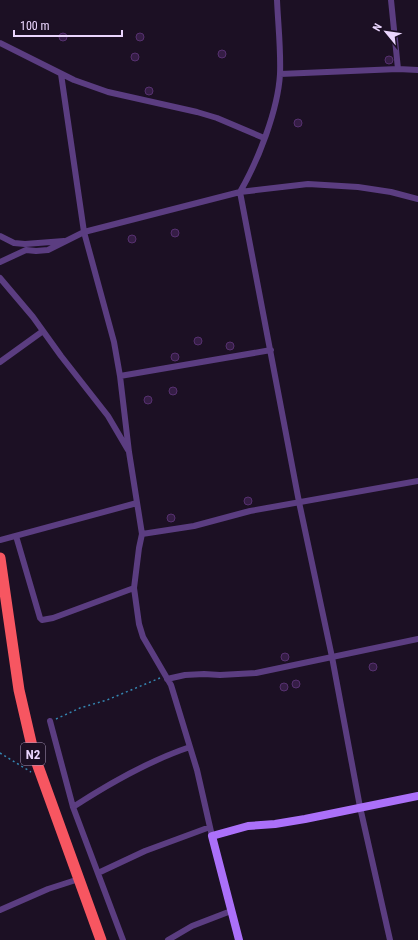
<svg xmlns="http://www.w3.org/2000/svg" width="418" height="940" font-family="'Roboto Condensed',sans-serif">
  <rect width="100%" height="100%" fill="#1c1024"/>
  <path fill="#351d45" stroke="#56306f" d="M59 37a4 4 0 1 1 8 0a4 4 0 1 1-8 0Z
    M136 37a4 4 0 1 1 8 0a4 4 0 1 1-8 0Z
    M218 54a4 4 0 1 1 8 0a4 4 0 1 1-8 0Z
    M131 57a4 4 0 1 1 8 0a4 4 0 1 1-8 0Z
    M385 60a4 4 0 1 1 8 0a4 4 0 1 1-8 0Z
    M145 91a4 4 0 1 1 8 0a4 4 0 1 1-8 0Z
    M294 123a4 4 0 1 1 8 0a4 4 0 1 1-8 0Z
    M171 233a4 4 0 1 1 8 0a4 4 0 1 1-8 0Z
    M128 239a4 4 0 1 1 8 0a4 4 0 1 1-8 0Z
    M194 341a4 4 0 1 1 8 0a4 4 0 1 1-8 0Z
    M226 346a4 4 0 1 1 8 0a4 4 0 1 1-8 0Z
    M171 357a4 4 0 1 1 8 0a4 4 0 1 1-8 0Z
    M169 391a4 4 0 1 1 8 0a4 4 0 1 1-8 0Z
    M144 400a4 4 0 1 1 8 0a4 4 0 1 1-8 0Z
    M244 501a4 4 0 1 1 8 0a4 4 0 1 1-8 0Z
    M167 518a4 4 0 1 1 8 0a4 4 0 1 1-8 0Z
    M281 657a4 4 0 1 1 8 0a4 4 0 1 1-8 0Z
    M369 667a4 4 0 1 1 8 0a4 4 0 1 1-8 0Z
    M292 684a4 4 0 1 1 8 0a4 4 0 1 1-8 0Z
    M280 687a4 4 0 1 1 8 0a4 4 0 1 1-8 0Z"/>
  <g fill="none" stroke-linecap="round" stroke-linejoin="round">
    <path stroke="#3586b1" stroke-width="1.5" stroke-dasharray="2 3" stroke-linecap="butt" d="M56 719 80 708 107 700 160 678
      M0 753 31 772"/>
    <path stroke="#5b3d81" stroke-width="6" d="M277 0C278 24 281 49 280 74 278 110 258 161 240 192L299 502 332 657 360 807 390 940
      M391 0 398 69
      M0 43 74 80 108 92 197 112 217 118 264 138
      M61 74 84 232 114 342 120 376 129 452 142 534 139 548 134 588 139 624 143 637 171 685 197 770 212 836
      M280 74 398 69 418 70
      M0 236 14 243 25 244 64 241
      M0 262 26 250 36 251 48 250 84 232 240 192 308 184 358 187 391 192 418 199
      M0 278 33 317 61 356 108 416 128 450
      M0 362 43 331
      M120 376 271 350
      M142 534 194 526 250 511 418 481
      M16 536 40 618 42 620 53 618 134 588
      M0 540 137 503
      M167 679 185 675 204 674 220 675 256 673 418 639
      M50 721 73 807 123 940
      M73 807C110 783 148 761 190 747
      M98 873 145 851 210 827
      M0 910 48 889 79 879
      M168 940 192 926 231 911"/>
    <path stroke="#ab70f9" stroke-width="8" d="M239 940 212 836 248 826 275 824 305 819 418 796"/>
    <path stroke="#f75661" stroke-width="11" d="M0 558 19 690 34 755 101 940"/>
  </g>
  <g text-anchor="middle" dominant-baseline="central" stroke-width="4" stroke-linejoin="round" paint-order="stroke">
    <rect fill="#1c1024" stroke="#ac9abc" stroke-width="1" x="21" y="743" width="24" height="22" rx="3"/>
    <g font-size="13" font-weight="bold" fill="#ead5fd">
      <text x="33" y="754">N2</text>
    </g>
  </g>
  <g transform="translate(386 32) rotate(299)" stroke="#1c1024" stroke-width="3" paint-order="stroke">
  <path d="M0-3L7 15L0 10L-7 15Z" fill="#ead5fd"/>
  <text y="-6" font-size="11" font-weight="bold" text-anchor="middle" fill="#ead5fd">N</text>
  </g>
  <path d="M14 30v6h108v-6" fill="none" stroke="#ead5fd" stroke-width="2"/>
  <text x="20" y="30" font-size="12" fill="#ead5fd" stroke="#1c1024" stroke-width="3" paint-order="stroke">100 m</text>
</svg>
